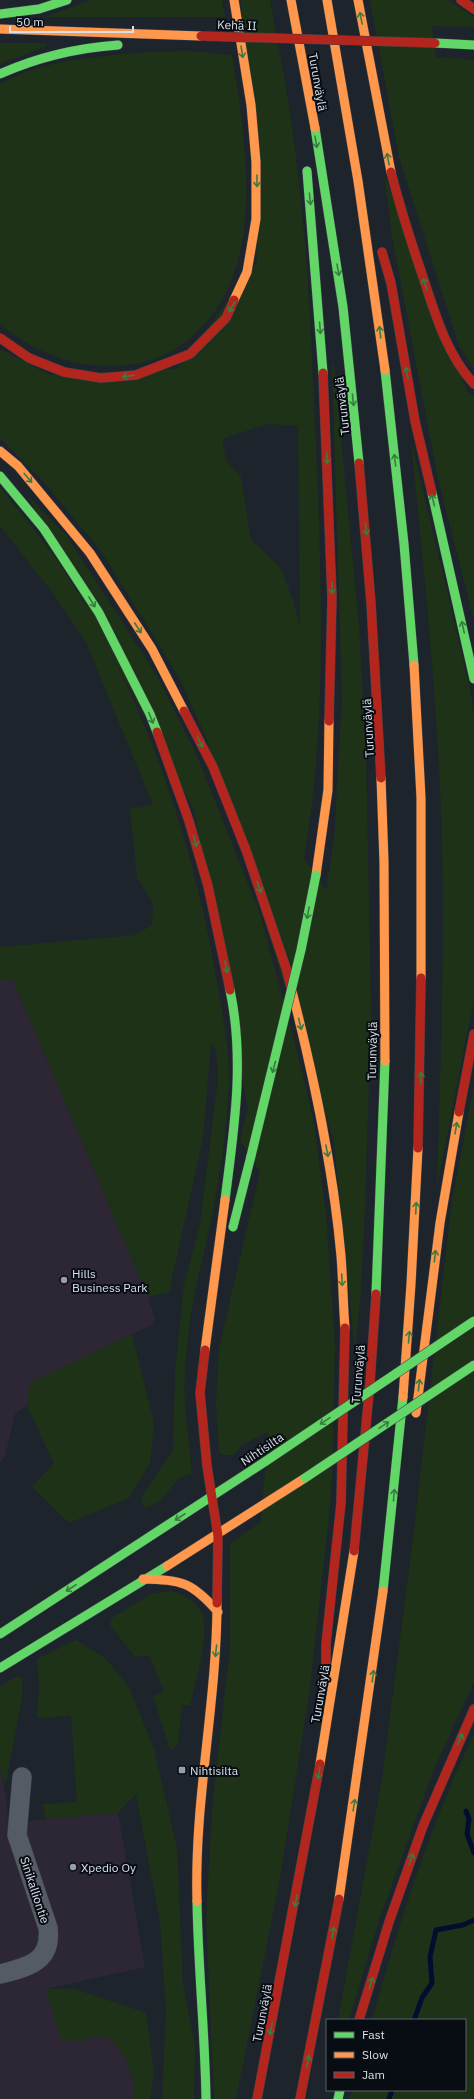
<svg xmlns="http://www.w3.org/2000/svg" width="474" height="2099" font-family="'IBM Plex Sans',sans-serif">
  <rect width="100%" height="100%" fill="#1e242c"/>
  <path fill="#2d2634" d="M0 979 13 980 148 1297 155 1319 150 1326 30 1383 27 1406 15 1414 5 1456 0 1463Z
    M0 1767 6 1796 8 1824 46 1819 118 1813 145 1967 46 1989 79 2041 95 2036 109 2038 125 2056 135 2086 132 2099H0Z"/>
  <path fill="#1e3218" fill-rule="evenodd" d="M91 0H222L225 17H45Z
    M241 0H270C279 50 289 99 295 150 309 256 312 363 317 469 322 599 326 730 304 858L326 890 334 839 342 700 332 365 334 364 359 627 366 751 371 1013 365 1206 361 1291 355 1351 334 1142 207 740 179 677 101 551 43 481 0 438V349L50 375 177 369 257 262ZM267 424 298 426 300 627 293 600 280 567 251 540 241 477 227 462 222 439Z
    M370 0H448L474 17V27L432 26 436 57 474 60V369L459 346 399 157Z
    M0 43H45L47 46 0 64Z
    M189 51 232 55C246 143 268 266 195 334 177 351 151 364 125 365 76 369 38 355 0 324V85C42 56 138 52 189 51Z
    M384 174 467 391 474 396V620L438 479 393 242Z
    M411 441 453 616 471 694 474 718V999L437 1187C441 1047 447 906 439 766 433 657 422 549 411 441Z
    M0 487C22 516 47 544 67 575 139 689 189 827 213 960 220 1000 230 1043 229 1085 227 1133 219 1183 209 1230 202 1262 193 1295 189 1328 186 1353 183 1380 185 1406 187 1429 190 1451 192 1474L179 1478 161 1500 155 1504 144 1508 141 1498 173 1450 175 1372 184 1285 200 1224 218 1079 216 1048 211 1043 203 1138 169 1292 148 1297 13 980 0 979V947L136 935 152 925 153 902 137 878 130 809 153 805 87 644 52 592 0 526Z
    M28 496 66 535 157 676 198 758 260 914 297 1052 314 1123 326 1214 335 1344 332 1474 329 1517 309 1694 280 1878 236 2099H214L206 1916 213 1799 230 1648V1543L261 1522 268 1432 243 1444 233 1455H223L219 1452 216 1403 219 1348 260 1172 240 1140 248 1109 194 810Z
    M474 1085V1682L434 1769 378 1923 349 2020H338L382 1779 413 1538 452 1200Z
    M132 1334 154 1423 150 1463 129 1498 69 1523 32 1487 54 1463 27 1406 30 1383Z
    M170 1591C182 1594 197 1601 202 1614 210 1634 195 1684 190 1706L182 1705 178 1745 170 1750 153 1696 164 1691 150 1656H134L110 1625 112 1618 151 1594Z
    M76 1640 106 1659 129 1687 154 1749 177 1848 183 1984 195 2045 194 2099H162L166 2010 160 1922 136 1794 118 1813 46 1819 43 1804 77 1802 71 1716 37 1718 39 1685 37 1659Z
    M17 1676 22 1678 23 1692 7 1778 4 1784 0 1767V1687Z
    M474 1734V2087L472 2099H349L352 2090H465V2020H372C399 1923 430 1825 474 1734Z
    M46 1989H74L146 2013 154 2072 150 2099H132L135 2086 125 2056 109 2038 95 2036 79 2041 61 2040Z"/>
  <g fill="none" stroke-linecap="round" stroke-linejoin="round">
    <path stroke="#040d2f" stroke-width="5" d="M466 1811 469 1819 467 1834 474 1853
      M414 2020 422 1998 432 1983 430 1957 436 1930 463 1925 474 1920
      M389 2099 392 2090"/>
    <defs>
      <path id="street" d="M0 1974C28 1967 52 1962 48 1928L17 1835 22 1777"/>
      <path id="fast" d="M0 14 39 9 67 0
        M435 43 474 45
        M0 74C38 57 76 48 118 45
        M315 128 343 307 359 463
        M307 171 323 373
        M385 370 404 544 414 665
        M0 476 44 529 99 613 150 714 157 732
        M432 493 474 679
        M225 1200C234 1129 245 1061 230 990
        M233 1227 251 1156
        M376 1294 385 1061
        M383 1591 403 1397
        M0 1634 266 1461
        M0 1668 167 1566
        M197 1901C198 1967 205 2033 206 2099
        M338 2099 340 2090"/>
      <path id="slow" d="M234 0 251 105 256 162V219L247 272 234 300
        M291 0 315 128
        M327 0 358 181 385 370
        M358 0 391 172
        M0 29 201 36
        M0 451 18 466 90 553 152 649 184 711
        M414 665 421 798V978
        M381 778 384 862 385 1061
        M316 875 328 790 329 721
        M292 991C314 1078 333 1166 341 1256 343 1280 343 1304 345 1328
        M205 1350 225 1200
        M403 1397 411 1284 418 1148
        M416 1413 440 1223 459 1112
        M167 1566 305 1478
        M143 1579C182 1580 192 1582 218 1612
        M320 1764 354 1551
        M339 1899 383 1591
        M197 1901C194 1801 217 1702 217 1603"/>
      <path id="jam" d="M461 0 474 9
        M391 172C400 207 411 242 423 277 435 314 447 355 474 384
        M382 252 391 283 415 421 432 493
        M0 338 29 358 64 372 101 378 136 375 190 354 226 318 234 300
        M323 373 332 598 329 721
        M359 463 371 603 381 778
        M184 711 213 767 246 850 286 968 292 991
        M157 732 189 821 208 886 230 990
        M459 1112 474 1034
        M418 1148 421 978
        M205 1350 200 1393 207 1466 218 1536 217 1603
        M354 1551 370 1383 376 1294
        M326 1668V1644L341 1503 345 1328
        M359 2020 389 1922 423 1826 474 1709
        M257 2099 320 1764
        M300 2099 339 1899"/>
    </defs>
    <use href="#street" stroke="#3b4047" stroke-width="20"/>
    <use href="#fast" stroke="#3b4047" stroke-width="10"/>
    <use href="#slow" stroke="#3b4047" stroke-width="10"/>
    <use href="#jam" stroke="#3b4047" stroke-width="10"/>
    <use href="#street" stroke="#555b62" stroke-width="19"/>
    <use href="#fast" stroke="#63d668" stroke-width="9"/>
    <use href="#slow" stroke="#ff974d" stroke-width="9"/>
    <use href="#jam" stroke="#b3261e" stroke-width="9"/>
    <defs>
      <path id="fast-bridge" d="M251 1156 301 950 316 875
        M266 1461 474 1321
        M305 1478 474 1365"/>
      <path id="jam-bridge" d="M201 36 435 43"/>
    </defs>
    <use href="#fast-bridge" stroke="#3b4047" stroke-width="10" stroke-linecap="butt"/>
    <use href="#jam-bridge" stroke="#3b4047" stroke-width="10" stroke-linecap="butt"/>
    <use href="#fast-bridge" stroke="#63d668" stroke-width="9"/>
    <use href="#jam-bridge" stroke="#b3261e" stroke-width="9"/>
  </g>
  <defs><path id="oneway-shaft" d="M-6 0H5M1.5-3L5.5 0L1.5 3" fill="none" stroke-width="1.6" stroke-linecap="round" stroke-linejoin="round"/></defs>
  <g stroke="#3a7b42">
    <use href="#oneway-shaft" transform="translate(361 18) rotate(-101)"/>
    <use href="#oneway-shaft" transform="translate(242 52) rotate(81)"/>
    <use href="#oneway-shaft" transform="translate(316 142) rotate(80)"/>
    <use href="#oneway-shaft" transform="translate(388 159) rotate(-101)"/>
    <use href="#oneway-shaft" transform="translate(257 181) rotate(90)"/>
    <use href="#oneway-shaft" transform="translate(310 199) rotate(84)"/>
    <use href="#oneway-shaft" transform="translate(338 270) rotate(80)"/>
    <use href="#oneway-shaft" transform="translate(425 284) rotate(-108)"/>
    <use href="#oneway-shaft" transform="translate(232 307) rotate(120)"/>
    <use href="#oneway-shaft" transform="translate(320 328) rotate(86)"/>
    <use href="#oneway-shaft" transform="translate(380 332) rotate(-97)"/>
    <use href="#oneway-shaft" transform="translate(407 373) rotate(-100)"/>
    <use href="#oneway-shaft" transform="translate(128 376) rotate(173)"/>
    <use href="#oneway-shaft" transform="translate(353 400) rotate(84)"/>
    <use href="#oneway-shaft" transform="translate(327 458) rotate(87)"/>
    <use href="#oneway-shaft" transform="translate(395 460) rotate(-96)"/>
    <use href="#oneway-shaft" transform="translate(28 478) rotate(50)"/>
    <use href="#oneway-shaft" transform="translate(433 500) rotate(-104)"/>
    <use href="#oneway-shaft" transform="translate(366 529) rotate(84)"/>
    <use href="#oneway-shaft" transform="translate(332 588) rotate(88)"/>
    <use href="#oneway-shaft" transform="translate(92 602) rotate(58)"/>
    <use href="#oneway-shaft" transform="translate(463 627) rotate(-102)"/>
    <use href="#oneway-shaft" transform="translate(138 628) rotate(57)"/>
    <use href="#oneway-shaft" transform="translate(151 718) rotate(67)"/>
    <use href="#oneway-shaft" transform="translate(200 742) rotate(63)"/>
    <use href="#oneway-shaft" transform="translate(195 841) rotate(74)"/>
    <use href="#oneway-shaft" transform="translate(259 887) rotate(71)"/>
    <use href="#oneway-shaft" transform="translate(308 913) rotate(101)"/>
    <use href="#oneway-shaft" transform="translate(226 967) rotate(79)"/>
    <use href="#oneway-shaft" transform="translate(300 1024) rotate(76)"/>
    <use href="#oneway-shaft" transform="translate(274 1067) rotate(105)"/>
    <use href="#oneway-shaft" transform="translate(421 1078) rotate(-89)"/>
    <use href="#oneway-shaft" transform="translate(456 1128) rotate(-80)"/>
    <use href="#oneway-shaft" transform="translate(327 1151) rotate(79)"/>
    <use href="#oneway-shaft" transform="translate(416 1208) rotate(-87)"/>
    <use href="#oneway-shaft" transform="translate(435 1256) rotate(-83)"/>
    <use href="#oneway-shaft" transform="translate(342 1280) rotate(87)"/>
    <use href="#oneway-shaft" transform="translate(409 1337) rotate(-85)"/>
    <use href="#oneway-shaft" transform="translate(419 1385) rotate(-83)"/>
    <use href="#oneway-shaft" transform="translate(325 1421) rotate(146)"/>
    <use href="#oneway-shaft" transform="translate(384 1425) rotate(-34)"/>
    <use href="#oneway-shaft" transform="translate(394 1495) rotate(-85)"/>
    <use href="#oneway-shaft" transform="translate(180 1517) rotate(147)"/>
    <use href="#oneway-shaft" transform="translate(71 1588) rotate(147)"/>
    <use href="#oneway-shaft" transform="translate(216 1651) rotate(96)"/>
    <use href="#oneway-shaft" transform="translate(373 1676) rotate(-82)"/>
    <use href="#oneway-shaft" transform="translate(460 1739) rotate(-67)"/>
    <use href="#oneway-shaft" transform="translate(319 1773) rotate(99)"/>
    <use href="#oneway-shaft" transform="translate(354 1805) rotate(-81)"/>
    <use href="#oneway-shaft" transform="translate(411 1859) rotate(-71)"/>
    <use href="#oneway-shaft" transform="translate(296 1901) rotate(101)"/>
    <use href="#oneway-shaft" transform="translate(333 1933) rotate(-81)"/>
    <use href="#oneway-shaft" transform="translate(371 1983) rotate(-73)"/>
    <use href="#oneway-shaft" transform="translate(271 2029) rotate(101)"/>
    <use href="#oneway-shaft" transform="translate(308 2061) rotate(-78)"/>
  </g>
  <g fill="#989ea8" stroke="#080c13" stroke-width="1.5">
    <circle cx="64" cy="1280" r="4"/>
    <rect x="178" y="1766" width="8" height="8" rx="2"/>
    <circle cx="73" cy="1867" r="4"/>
  </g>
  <g text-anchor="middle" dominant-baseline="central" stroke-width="4" stroke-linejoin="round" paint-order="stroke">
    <g font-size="12" fill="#d9e0ea" stroke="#080c13">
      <text transform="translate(237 25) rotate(2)">Kehä II</text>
      <text transform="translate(318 82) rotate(80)">Turunväylä</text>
      <text transform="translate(342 406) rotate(-96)">Turunväylä</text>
      <text transform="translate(368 728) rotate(-93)">Turunväylä</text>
      <text transform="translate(372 1051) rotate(-89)">Turunväylä</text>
      <text transform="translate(358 1374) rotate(-85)">Turunväylä</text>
      <text transform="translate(262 1449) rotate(-34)">Nihtisilta</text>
      <text transform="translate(320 1694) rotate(-80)">Turunväylä</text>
      <text transform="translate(35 1890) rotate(72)">Sinikalliontie</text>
      <text transform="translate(262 2013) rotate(-79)">Turunväylä</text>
    </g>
    <g font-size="12" fill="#d9e0ea" stroke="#080c13" text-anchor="start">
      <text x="72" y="1273">Hills<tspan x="72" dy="14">Business Park</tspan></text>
      <text x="190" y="1770">Nihtisilta</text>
      <text x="81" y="1867">Xpedio Oy</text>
    </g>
  </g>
  <rect x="326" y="2019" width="140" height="72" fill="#080c13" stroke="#5c6169"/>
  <rect x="334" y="2032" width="20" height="6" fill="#63d668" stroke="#5c6169"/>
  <text x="362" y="2039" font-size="12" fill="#d9e0ea">Fast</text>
  <rect x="334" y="2052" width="20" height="6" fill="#ff974d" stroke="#5c6169"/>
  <text x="362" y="2059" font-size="12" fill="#d9e0ea">Slow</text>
  <rect x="334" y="2072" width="20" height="6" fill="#b3261e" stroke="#5c6169"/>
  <text x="362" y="2079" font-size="12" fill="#d9e0ea">Jam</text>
  <path d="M10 26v6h123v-6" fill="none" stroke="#d9e0ea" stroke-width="2"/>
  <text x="16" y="26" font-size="12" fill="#d9e0ea" stroke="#080c13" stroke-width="3" paint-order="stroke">50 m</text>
</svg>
